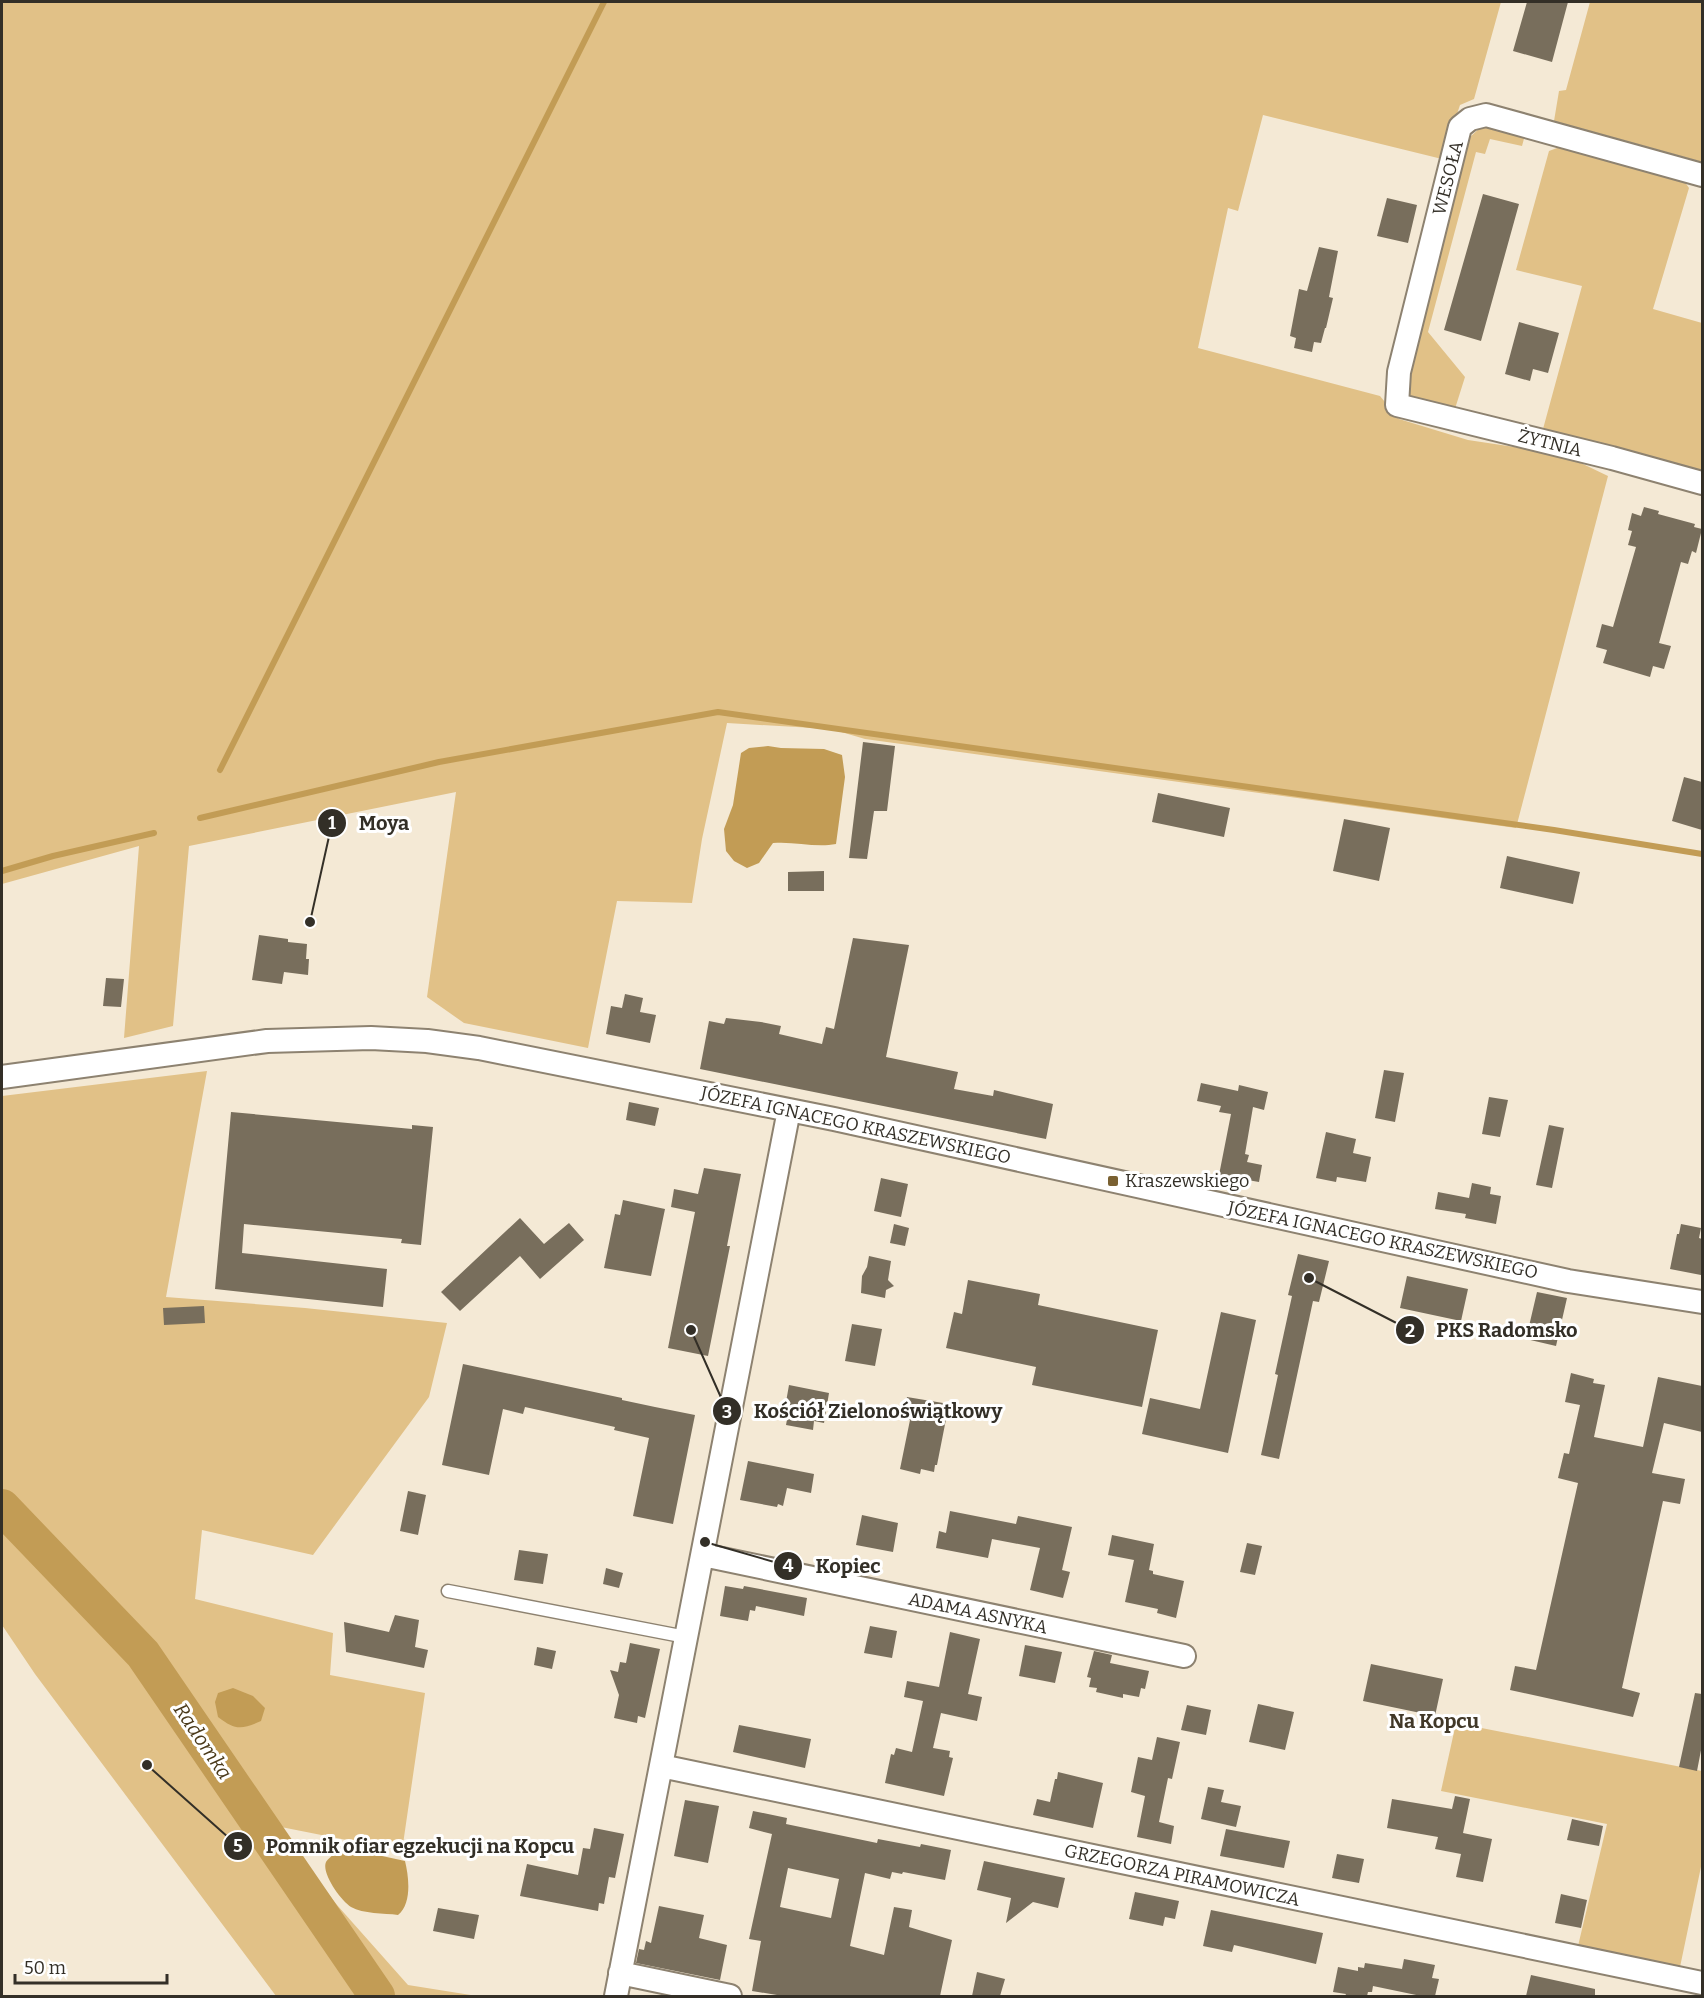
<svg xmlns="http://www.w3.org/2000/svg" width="1704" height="1998" font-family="Bitter,serif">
  <rect width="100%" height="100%" fill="#f4e9d5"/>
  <path fill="#e1c187" d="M2 2H1501L1474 99 1460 105 1442 159 1263 115 1238 211 1228 208 1198 348 1380 396 1399 419 1468 440 1562 454 1608 476 1516 828 865 739 831 729 727 723 702 839 692 903 617 901 588 1048 464 1023 427 997 456 792 189 846 173 1026 124 1038 139 846 2 884Z
    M1590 2H1702V162L1554 121 1559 91 1566 90Z
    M1484 124 1525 135 1522 146 1490 139 1485 154 1476 152 1428 332 1465 377 1453 415 1410 402 1405 382 1469 138Z
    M1565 145 1682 178 1689 188 1653 309 1702 323V472L1543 429 1582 286 1516 270 1549 151Z
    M207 1071 166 1297 305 1308 447 1323 429 1397 313 1555 202 1530 195 1599 333 1633 330 1675 425 1693 402 1851 276 1826 337 1905 408 1985 477 1996H276L35 1674 2 1625V1096Z
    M1456 1723 1702 1771V1862L1680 1967 1578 1946 1607 1824 1441 1791Z"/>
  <path fill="#c29c55" d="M768 746 781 748 824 749 842 755 845 777 836 844C815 848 794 841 773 843L759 863 747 868 734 861 726 851 724 829 733 805 741 753 749 748Z
    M233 1688 253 1696 265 1708 261 1721C241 1730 235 1730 218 1717L215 1702 218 1693Z
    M350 1849 405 1861C409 1877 412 1904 398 1915 384 1913 363 1914 351 1907 341 1901 321 1873 326 1862 328 1859 333 1855 336 1851Z"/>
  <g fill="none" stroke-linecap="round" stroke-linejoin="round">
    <path stroke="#c29c55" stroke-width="6" d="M220 770 604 2
      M200 818 439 762 718 712 1554 830 1702 854
      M2 871 53 856 154 833"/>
    <path stroke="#c29c55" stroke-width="36" d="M2 1507 143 1654 377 1996"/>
  </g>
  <path fill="#786e5c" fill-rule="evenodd" d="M1527 2H1568L1552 62 1513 51Z
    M1483 194 1519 204 1481 341 1444 330Z
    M1387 198 1417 205 1408 243 1377 236Z
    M1319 247 1338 251 1329 297 1333 298 1326 328H1325L1321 343 1314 342 1312 352 1294 348 1296 338 1290 336 1299 289 1307 291Z
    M1519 322 1559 333 1548 373 1533 369 1530 381 1505 374Z
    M1644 507 1659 511 1658 514 1695 524 1694 527 1702 529 1696 553 1692 551 1688 564 1681 562 1659 643 1671 646 1664 669 1653 666 1650 677 1603 663 1607 650 1596 647 1602 624 1613 627 1636 547 1628 545 1632 531 1628 530 1632 513 1641 516Z
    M863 742 895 746 887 811H874L867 859 849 858Z
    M1684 777 1702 782V830L1672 821Z
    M1158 793 1230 808 1224 837 1152 822Z
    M1344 819 1390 828 1379 881 1333 871Z
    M1507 856 1580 872 1573 904 1500 888Z
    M824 871V891H788V872Z
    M259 935 288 939V942L307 944 306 959H309L308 975 284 972 282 984 252 980Z
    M853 938 909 945 886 1057 958 1072 954 1089 993 1096 994 1090 1053 1104 1046 1139 700 1069 709 1021 724 1024 726 1018 761 1022 781 1026 779 1034 822 1044 826 1027 834 1029Z
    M106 978 124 979 121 1007 103 1006Z
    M625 994 643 998 640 1012 656 1015 650 1043 606 1034 611 1006 622 1008Z
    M1384 1070 1404 1073 1395 1122 1375 1118Z
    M1201 1083 1238 1091 1239 1085 1268 1092 1264 1110 1253 1107 1245 1154 1249 1155 1247 1162 1262 1165 1259 1182 1219 1175 1231 1114 1219 1112 1221 1106 1197 1101Z
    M1489 1097 1508 1100 1500 1137 1482 1134Z
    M629 1102 659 1108 655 1126 626 1120Z
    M231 1112 412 1129V1125L433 1127 421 1245 401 1243 402 1239 244 1224 242 1253 387 1269 383 1307 215 1289Z
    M1549 1125 1564 1128 1552 1188 1536 1185Z
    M1326 1132 1356 1139 1353 1153 1371 1157 1366 1182 1337 1177 1336 1182 1316 1178Z
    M704 1168 741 1174 727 1246H730L708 1356 668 1348 695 1212 671 1207 674 1189 698 1194Z
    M881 1178 908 1184 901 1217 874 1211Z
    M1472 1183 1491 1187 1490 1194 1501 1196 1496 1224 1465 1218 1466 1214 1435 1209 1438 1192 1469 1198Z
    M623 1200 665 1209 651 1276 604 1268 615 1214 620 1215Z
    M520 1218 544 1244 569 1223 584 1240 540 1279 520 1256 460 1311 441 1292Z
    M894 1224 909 1228 905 1246 890 1243Z
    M1681 1224 1701 1228 1699 1238 1702 1239 1701 1275 1670 1269 1677 1234H1679Z
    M1298 1254 1329 1261 1319 1302 1313 1301 1279 1459 1261 1455 1278 1375 1275 1374 1292 1296 1288 1295Z
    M869 1256 891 1261 888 1280 894 1286 886 1290 885 1298 861 1293 862 1276 867 1267Z
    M1407 1276 1468 1289 1461 1321 1400 1308Z
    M968 1280 1040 1294 1038 1305 1158 1330 1142 1407 1032 1385 1036 1367 946 1348 954 1312 962 1314Z
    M1537 1292 1567 1298 1556 1346 1526 1339Z
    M204 1306 205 1323 164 1325 163 1308Z
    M1221 1312 1256 1320 1228 1453 1142 1434 1150 1398 1200 1409Z
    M852 1324 882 1329 875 1366 845 1361Z
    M463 1364 622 1398V1400L655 1407 695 1415 673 1524 633 1516 649 1438 614 1430 615 1427 525 1407 523 1414 503 1409 489 1475 442 1465Z
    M1571 1373 1594 1379 1593 1383 1605 1385 1594 1437 1643 1447 1658 1377 1702 1386V1432L1664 1423 1652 1473 1685 1479 1680 1504 1663 1501 1622 1688 1640 1693 1633 1717 1510 1690 1515 1666 1536 1670 1578 1483 1558 1478 1564 1453 1569 1454 1580 1405 1565 1402Z
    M789 1385 829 1393 824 1423 814 1421 813 1430 786 1425 790 1403 786 1402Z
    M907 1397 949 1404 937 1465H935L934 1472 921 1469 920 1474 900 1469 910 1420 903 1418Z
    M748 1461 814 1474 811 1493 787 1488 783 1506 778 1504 777 1507 740 1500Z
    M408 1491 426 1495 418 1535 400 1531Z
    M950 1511 1016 1524 1018 1516 1072 1527 1062 1570 1070 1572 1063 1598 1030 1590 1040 1548 992 1539 988 1558 936 1548 939 1531 946 1533Z
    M862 1515 898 1523 893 1552 856 1545Z
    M1112 1535 1154 1544 1149 1570 1153 1571V1574L1184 1581 1176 1618 1157 1613 1158 1609 1125 1602 1134 1560 1108 1555Z
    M1247 1543 1262 1546 1255 1575 1240 1572Z
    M519 1550 548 1554 543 1584 514 1580Z
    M606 1568 623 1573 619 1588 603 1584Z
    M725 1586 743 1589 744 1586 807 1598 804 1616 756 1606 755 1611 750 1610 748 1621 720 1616Z
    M395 1615 419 1620 415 1647 428 1650 424 1668 346 1652 344 1622 389 1632Z
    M870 1626 897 1631 892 1658 864 1653Z
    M950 1632 980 1639 968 1694 982 1697 977 1721 941 1713 933 1748 950 1751 949 1757 953 1758 944 1796 885 1783 891 1754 894 1755 896 1748 912 1752 923 1701 904 1697 907 1681 939 1687Z
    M630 1643 660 1649 645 1718 638 1716 637 1723 614 1718 619 1695 610 1670 618 1672 620 1662 626 1663Z
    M1025 1645 1062 1652 1055 1683 1019 1676Z
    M537 1647 556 1651 552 1669 534 1665Z
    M1094 1651 1112 1655 1110 1663 1149 1671 1145 1689 1141 1688 1139 1697 1123 1694V1698L1096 1692 1097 1688 1089 1687 1091 1678 1087 1677Z
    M1371 1664 1443 1679 1435 1716 1363 1701Z
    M1695 1693 1702 1694V1745L1697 1771 1679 1767Z
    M1258 1704 1294 1712 1285 1750 1249 1742Z
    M1187 1705 1211 1710 1206 1735 1181 1730Z
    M739 1725 811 1739 805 1768 733 1752Z
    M1157 1737 1180 1742 1172 1779 1168 1778 1159 1822 1174 1826 1171 1844 1137 1837 1145 1796 1131 1792 1138 1757 1152 1760Z
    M1058 1772 1103 1783 1093 1828 1033 1815 1037 1799 1050 1802 1055 1779H1057Z
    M1208 1787 1224 1790 1221 1802 1241 1806 1236 1827 1201 1819Z
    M1455 1796 1470 1799 1463 1833 1492 1839 1483 1882 1456 1877 1461 1854 1435 1849 1438 1837 1387 1828 1392 1799 1452 1809Z
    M685 1800 719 1806 708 1863 674 1856Z
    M753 1811 787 1818 786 1824 877 1843 878 1839 920 1847 921 1844 951 1850 945 1880 903 1872 902 1874 892 1872 890 1879 865 1873 850 1946 884 1955 894 1907 912 1910 909 1927 952 1940 940 1996H783L752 1991 761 1941 749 1939 772 1834 749 1828ZM788 1868 839 1879 831 1918 780 1907Z
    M1572 1819 1603 1826 1599 1846 1567 1840Z
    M594 1828 624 1834 615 1878 609 1877 604 1904 599 1903 598 1911 520 1896 527 1864 578 1875 583 1848 590 1849Z
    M1226 1829 1290 1841 1284 1868 1220 1856Z
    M1337 1854 1364 1859 1359 1883 1332 1878Z
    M984 1861 1065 1878 1058 1908 1033 1902 1006 1923 1011 1898 977 1890Z
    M1135 1892 1179 1901 1175 1919 1165 1917 1163 1926 1129 1919Z
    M1561 1894 1587 1900 1581 1928 1555 1923Z
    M659 1906 704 1915 699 1938 727 1945 720 1980 636 1963 639 1949 644 1950 646 1941 651 1943Z
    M438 1908 479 1915 474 1939 433 1931Z
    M1211 1910 1323 1933 1316 1964 1234 1945 1232 1952 1203 1946Z
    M1404 1959 1435 1965 1432 1978 1439 1979 1435 1996H1421L1373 1986 1372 1992H1368L1367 1996H1345L1346 1994 1333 1992 1338 1967 1358 1971V1967L1364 1968 1365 1963 1402 1969Z
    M977 1972 1005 1979 1000 1996H972Z
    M1531 1975 1595 1989V1996H1526Z"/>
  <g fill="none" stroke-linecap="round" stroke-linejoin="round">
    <defs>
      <path id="service" d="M448 1591 686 1637"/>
      <path id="minor" d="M1702 175 1486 115 1470 119 1460 127 1399 372 1397 405 1612 458 1702 483
        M2 1077 267 1041 371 1038 427 1041 479 1048 834 1119 1568 1281 1702 1302
        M703 1555 1184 1656
        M661 1766 1702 1983
        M620 1973 730 1996
        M616 1996 789 1110"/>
    </defs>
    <use href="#service" stroke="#8d8270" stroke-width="15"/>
    <use href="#minor" stroke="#8d8270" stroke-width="26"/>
    <use href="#service" stroke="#fff" stroke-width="12"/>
    <use href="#minor" stroke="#fff" stroke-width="22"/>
  </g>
  <rect fill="#7a6132" stroke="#fff" stroke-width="2" x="1107" y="1175" width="12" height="12" rx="3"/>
  <g text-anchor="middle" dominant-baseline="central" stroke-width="6" stroke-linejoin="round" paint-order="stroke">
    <g font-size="18" fill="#332f27" stroke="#fff">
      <text transform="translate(1448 178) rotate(-76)">WESOŁA</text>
      <text transform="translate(1550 443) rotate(14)">ŻYTNIA</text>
      <text transform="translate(856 1125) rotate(12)">JÓZEFA IGNACEGO KRASZEWSKIEGO</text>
      <text transform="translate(1383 1240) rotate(12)">JÓZEFA IGNACEGO KRASZEWSKIEGO</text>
      <text transform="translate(978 1613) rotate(12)">ADAMA ASNYKA</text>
      <text transform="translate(1182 1875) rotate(12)">GRZEGORZA PIRAMOWICZA</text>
    </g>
    <g font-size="18" fill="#332f27" stroke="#fff" text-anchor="start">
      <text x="1125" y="1181">Kraszewskiego</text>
    </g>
    <g font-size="20" font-weight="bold" fill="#413828" stroke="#fff">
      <text x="1434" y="1721">Na Kopcu</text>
    </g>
    <g font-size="20" font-style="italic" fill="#4b3a1b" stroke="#fff">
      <text transform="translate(203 1741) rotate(56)">Radomka</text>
    </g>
  </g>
  <path fill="none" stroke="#332f27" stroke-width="2" d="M310 922L332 823M1309 1278L1410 1330M691 1330L727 1411M705 1542L788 1566M147 1765L238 1846"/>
  <g fill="#332f27" stroke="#fff" stroke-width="2">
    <circle cx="310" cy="922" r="6"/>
    <circle cx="1309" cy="1278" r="6"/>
    <circle cx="691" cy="1330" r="6"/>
    <circle cx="705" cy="1542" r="6"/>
    <circle cx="147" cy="1765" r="6"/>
    <circle cx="332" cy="823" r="15"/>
    <circle cx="1410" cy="1330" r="15"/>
    <circle cx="727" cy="1411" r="15"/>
    <circle cx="788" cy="1566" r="15"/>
    <circle cx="238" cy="1846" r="15"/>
  </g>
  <g font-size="18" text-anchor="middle" font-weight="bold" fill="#fff">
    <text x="332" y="829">1</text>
    <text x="1410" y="1337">2</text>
    <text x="727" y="1418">3</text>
    <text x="788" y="1572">4</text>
    <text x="238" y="1852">5</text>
  </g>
  <g font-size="20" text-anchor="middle" font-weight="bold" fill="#332f27" stroke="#fff" stroke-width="6" stroke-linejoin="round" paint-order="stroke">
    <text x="384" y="830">Moya</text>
    <text x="1507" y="1337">PKS Radomsko</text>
    <text x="878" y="1418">Kościół Zielonoświątkowy</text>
    <text x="848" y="1573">Kopiec</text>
    <text x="420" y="1853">Pomnik ofiar egzekucji na Kopcu</text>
  </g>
  <rect width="1704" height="1998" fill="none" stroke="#332f27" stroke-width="6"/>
  <path d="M15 1974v9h152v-9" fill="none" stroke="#332f27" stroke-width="3"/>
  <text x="24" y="1974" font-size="18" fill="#332f27" stroke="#ffffff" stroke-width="4.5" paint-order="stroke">50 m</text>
</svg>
